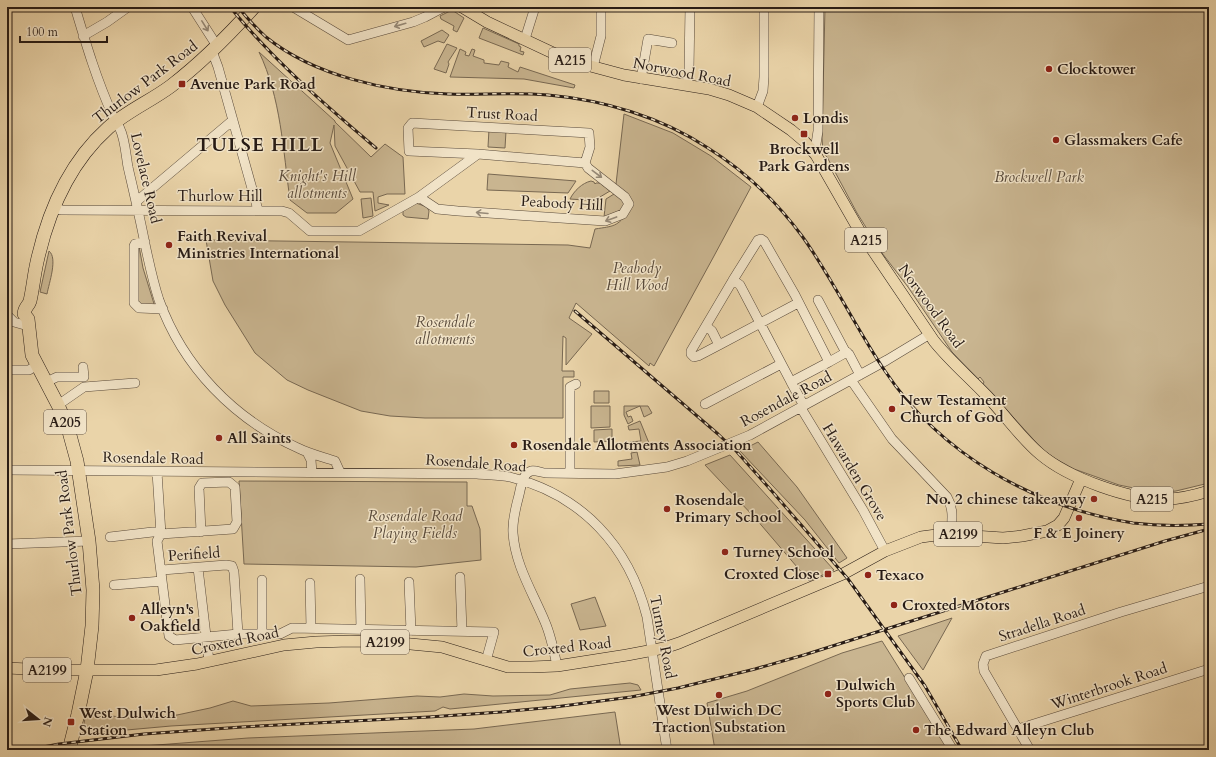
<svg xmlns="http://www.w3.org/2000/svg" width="1216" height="757" font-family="Cardo,serif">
  <rect width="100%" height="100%" fill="#ead4a9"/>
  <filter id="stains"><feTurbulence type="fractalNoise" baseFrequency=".005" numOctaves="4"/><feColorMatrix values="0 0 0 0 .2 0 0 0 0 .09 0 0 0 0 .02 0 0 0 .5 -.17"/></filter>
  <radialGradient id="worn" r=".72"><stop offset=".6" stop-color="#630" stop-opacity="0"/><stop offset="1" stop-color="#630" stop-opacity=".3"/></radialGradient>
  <path fill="#c9b590" stroke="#786852" d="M825 7H1209V483L1176 491 1158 493 1119 485 1074 469 1056 459 1043 450 983 384 984 382 980 377 978 379 952 352 908 287 882 253 857 213 827 157 823 152 822 138Z
    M452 10 464 18 457 32 453 30 454 26 441 19 440 16Z
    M483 28 519 44V46L521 47 520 51 524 52 523 55 479 38Z
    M442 30 449 35 444 43 438 41 424 47 421 41Z
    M447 44 457 48 448 62 449 64 446 73 434 69Z
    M460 49 466 52 465 55 469 56 472 49 475 50 473 56 484 60V63L499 65 501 61 509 63 508 67 518 72 520 67 575 85 574 88 524 79 450 77Z
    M259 52 335 121V122L371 157 385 144 403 157 405 194H387L378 197V203L389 205 375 211 373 192H360L335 146 334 125 330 143 353 199 336 213H307L290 200C283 150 281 98 259 52Z
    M624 114 673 133 711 156 751 187 714 256 654 366 650 363 649 366 576 303 569 318 592 334 566 365V338L563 336 562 371H574V377H563V418H425L390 416 361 411 308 390 287 380 255 353 225 305 213 281 206 240 568 245 590 248 595 229C614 226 617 227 629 211L616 184Z
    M489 129 506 131 505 148 488 147Z
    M488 174 576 181 568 193 487 190Z
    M591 181 594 182 595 184 596 183H600L610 191 600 197 598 201 570 199C574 191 582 183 591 181Z
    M614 194 624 199V207L622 210 604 217 606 199Z
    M371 198 373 216 363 218 361 199Z
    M416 203 427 207 429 211 428 219 406 217 403 215V211L409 206Z
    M139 246 143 268 155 307H147L137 302Z
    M49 251C58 258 49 283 47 294L40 292Z
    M594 391H609V403H594Z
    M591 406H610V427L591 428Z
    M624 406H648L652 413 644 417 640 406 626 412 628 417 631 416 633 421 628 424 624 415Z
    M640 421 651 448 631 451 630 442 641 441 639 429 629 430 628 426Z
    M612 429V441L594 442V430Z
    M758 442 797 487 847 558 839 563 805 520 740 451Z
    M637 452 640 465 618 466V461L632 459 631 453Z
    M730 455 834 570 809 581 756 519 705 465Z
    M239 481 467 482V506H472L480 529 481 560 416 567 244 564Z
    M595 597 606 626 580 630 571 604Z
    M952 618 923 670 898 636Z
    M882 641 950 750H715L707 703 747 691 842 653Z
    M630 683 638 685 641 690 450 709 443 707 435 711 171 726 82 734 86 713 129 718 177 715 210 708 233 701 251 706 329 703 417 696 440 697 464 694 493 696 550 695 570 689Z
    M615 712 621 750H91L248 738 474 729Z"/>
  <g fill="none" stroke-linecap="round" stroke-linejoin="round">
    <defs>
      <path id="minor" d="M75 7C86 44 97 81 113 116 115 120 118 124 120 129 125 139 126 156 128 167 134 193 140 218 145 244 149 263 153 282 159 300 183 367 234 419 298 448 310 454 323 457 335 461L340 472
        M192 7 217 46
        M293 7 348 40 413 22 425 17 444 7
        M83 36 107 22 128 7
        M525 39 535 7
        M212 51 218 67 258 210
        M593 67 601 36V7
        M641 79 648 39 672 43
        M687 85 689 70 690 7
        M757 107 763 91 764 77V7
        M412 123 589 133 590 147 585 163 478 154 409 151 408 128Z
        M812 151 816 144 818 131 819 7
        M478 154 419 197 437 209 458 211 605 221 623 214 629 204 625 197 588 168 585 163
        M137 201 233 120
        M53 208 62 210 282 211 289 213 310 231H359L419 197
        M145 242 135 244 134 246V303L139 308 163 309
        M818 300 845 351 849 354 860 375
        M7 315 14 322 28 326
        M706 326 712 331 719 345 698 356 694 357 691 354V351L733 280
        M719 345 798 303
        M829 362 791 382 740 285 733 280 758 240 761 239 764 241 795 295 829 362 847 352
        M7 370H29L37 365
        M851 380 892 439 947 497C954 509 952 520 951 534
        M46 382 57 377H84L83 367
        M791 382 804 406
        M705 404 781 364
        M58 405 84 387 135 383
        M801 408 863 510 885 551
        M307 452 311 460 312 473
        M7 470 477 474C488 475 500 475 510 477 582 495 629 546 647 617L667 750
        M157 472 161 534 157 541 169 636 175 640 238 634H280L292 628 494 632 486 661
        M570 473V387L576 384
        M161 534 233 529 237 522 235 487 229 482 202 483 199 488 201 532
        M110 537 161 531
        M7 544 89 541
        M198 568 209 661
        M162 570 226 565 232 566 234 572 238 634
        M460 577 462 631
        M360 579 361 630
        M262 580V634
        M409 582 411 631
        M310 583 311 628
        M114 585 162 581
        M557 666C554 651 551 636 545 622 533 593 515 565 513 533 512 520 516 507 519 495 521 487 522 474 531 471 536 470 542 473 546 473L615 474 667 467 687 461 750 435 887 360 930 334
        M909 678 953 750
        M1018 729 1209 669
        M1030 750 984 671 983 664 986 656 1121 612 1209 586"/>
      <path id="major" d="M462 7 487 22 568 60 624 75 709 89 729 95 757 107 791 130 804 141 816 155 859 230 934 341C950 361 969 377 987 396 1005 415 1020 437 1040 454 1068 478 1131 501 1167 499 1181 499 1196 495 1209 491
        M7 668 48 670H156L197 664 284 645 316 642 350 641 390 642 442 647 508 667H531L557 666 627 655 664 648 679 643 843 574 885 551 921 537 944 534 1003 538 1022 536 1047 531 1058 525 1064 518 1081 479"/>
      <path id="highway" d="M69 750 78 714 87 670 92 626 93 590 89 541 77 461 68 428 58 405 32 355 28 319 24 314C25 306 28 307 30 301 33 288 34 275 37 262 48 212 69 163 108 128 127 111 151 101 171 86 201 63 228 36 254 7"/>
    </defs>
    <use href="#minor" stroke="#58493a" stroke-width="10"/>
    <use href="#major" stroke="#271b15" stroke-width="12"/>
    <use href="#highway" stroke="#271b15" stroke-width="14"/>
    <use href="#minor" stroke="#f1e3c7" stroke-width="9"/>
    <use href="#major" stroke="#ead4a9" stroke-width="11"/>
    <use href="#highway" stroke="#ead4a9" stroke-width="13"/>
    <defs>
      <path id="rail" d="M230 7C273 60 324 104 376 148
        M238 7C247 18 256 28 266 37 314 76 388 92 448 94 482 95 515 92 548 95 604 100 661 117 708 148 745 171 776 201 802 236 833 279 855 327 885 371 941 455 1034 507 1133 523 1158 526 1184 526 1209 524
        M575 311 718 434 737 452 770 489 848 579 925 686 962 750
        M27 750 59 744 144 734 242 727 429 717 501 712 555 707 631 697 678 688 755 669 804 655 1165 541 1209 529"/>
    </defs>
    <use href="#rail" stroke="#271b15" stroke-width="3"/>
    <use href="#rail" stroke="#f1e3c7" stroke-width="1.5" stroke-dasharray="4.5" stroke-linecap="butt"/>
  </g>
  <defs><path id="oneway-shaft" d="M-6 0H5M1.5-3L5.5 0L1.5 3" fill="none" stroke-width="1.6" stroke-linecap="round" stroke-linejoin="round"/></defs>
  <g stroke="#968977">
    <use href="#oneway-shaft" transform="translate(400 25) rotate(164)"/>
    <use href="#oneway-shaft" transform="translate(205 26) rotate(58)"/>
    <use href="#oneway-shaft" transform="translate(597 174) rotate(37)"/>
    <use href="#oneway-shaft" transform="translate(482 213) rotate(-175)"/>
    <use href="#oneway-shaft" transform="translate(611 219) rotate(160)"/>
  </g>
  <g fill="#8f2418" stroke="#f1e3c7" stroke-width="1.5">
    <circle cx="1049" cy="69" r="4"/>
    <rect x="178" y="80" width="8" height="8" rx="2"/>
    <circle cx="795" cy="118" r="4"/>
    <rect x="800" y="130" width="8" height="8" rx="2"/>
    <circle cx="1056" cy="140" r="4"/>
    <circle cx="169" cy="245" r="4"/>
    <circle cx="892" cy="409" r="4"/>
    <circle cx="219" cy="438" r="4"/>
    <circle cx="514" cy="445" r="4"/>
    <circle cx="1094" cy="499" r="4"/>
    <circle cx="667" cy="509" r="4"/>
    <circle cx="1079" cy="518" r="4"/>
    <circle cx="725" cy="552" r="4"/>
    <rect x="824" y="570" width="8" height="8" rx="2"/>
    <circle cx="868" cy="575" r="4"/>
    <circle cx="894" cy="605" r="4"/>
    <circle cx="132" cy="618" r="4"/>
    <circle cx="828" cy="694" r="4"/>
    <circle cx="719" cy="695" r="4"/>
    <rect x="67" y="718" width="8" height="8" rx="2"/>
    <circle cx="916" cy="730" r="4"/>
  </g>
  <g text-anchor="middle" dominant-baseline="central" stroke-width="3" stroke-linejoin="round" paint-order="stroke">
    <g fill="#f1e3c7" stroke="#64574a" stroke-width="1">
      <rect x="549" y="48" width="42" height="24" rx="3"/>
      <rect x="845" y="228" width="42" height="24" rx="3"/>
      <rect x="44" y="410" width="42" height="24" rx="3"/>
      <rect x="1131" y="487" width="42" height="24" rx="3"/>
      <rect x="934" y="522" width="48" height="24" rx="3"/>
      <rect x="361" y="630" width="48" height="24" rx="3"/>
      <rect x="23" y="658" width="48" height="24" rx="3"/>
    </g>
    <g font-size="14" font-weight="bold" fill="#271b15">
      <text x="570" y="60">A215</text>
      <text x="866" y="240">A215</text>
      <text x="65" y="422">A205</text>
      <text x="1152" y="499">A215</text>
      <text x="958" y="534">A2199</text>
      <text x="385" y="642">A2199</text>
      <text x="47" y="670">A2199</text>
    </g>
    <g font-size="15" font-weight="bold" fill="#271b15" stroke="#f1e3c7" text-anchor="start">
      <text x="1057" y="69">Clocktower</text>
      <text x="190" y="84">Avenue Park Road</text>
      <text x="803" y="118">Londis</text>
      <text x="1064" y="140">Glassmakers Cafe</text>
      <text x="804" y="149" text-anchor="middle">Brockwell<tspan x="804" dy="17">Park Gardens</tspan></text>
      <text x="177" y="236">Faith Revival<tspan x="177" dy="17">Ministries International</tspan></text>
      <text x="900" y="400">New Testament<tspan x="900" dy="17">Church of God</tspan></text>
      <text x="227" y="438">All Saints</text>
      <text x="522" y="445">Rosendale Allotments Association</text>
      <text x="1086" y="499" text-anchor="end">No. 2 chinese takeaway</text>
      <text x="675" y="500">Rosendale<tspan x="675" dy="17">Primary School</tspan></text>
      <text x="1079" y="533" text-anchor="middle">F &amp; E Joinery</text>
      <text x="733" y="552">Turney School</text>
      <text x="820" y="574" text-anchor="end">Croxted Close</text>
      <text x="876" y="575">Texaco</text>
      <text x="902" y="605">Croxted Motors</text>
      <text x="140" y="609">Alleyn's<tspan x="140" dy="17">Oakfield</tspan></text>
      <text x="836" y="685">Dulwich<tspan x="836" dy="17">Sports Club</tspan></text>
      <text x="719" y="710" text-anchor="middle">West Dulwich DC<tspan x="719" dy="17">Traction Substation</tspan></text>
      <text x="79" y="713">West Dulwich<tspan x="79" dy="17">Station</tspan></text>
      <text x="924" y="730">The Edward Alleyn Club</text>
    </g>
    <g font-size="15" fill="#271b15" stroke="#f1e3c7">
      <text transform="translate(682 72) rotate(11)">Norwood Road</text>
      <text transform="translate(145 82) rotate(-37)">Thurlow Park Road</text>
      <text transform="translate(502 114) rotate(3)">Trust Road</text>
      <text transform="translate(146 178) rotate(77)">Lovelace Road</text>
      <text x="220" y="196">Thurlow Hill</text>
      <text transform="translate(562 203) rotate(3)">Peabody Hill</text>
      <text transform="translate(931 306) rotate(54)">Norwood Road</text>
      <text transform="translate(786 399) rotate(-28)">Rosendale Road</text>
      <text transform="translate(153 458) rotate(1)">Rosendale Road</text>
      <text transform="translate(476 463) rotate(4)">Rosendale Road</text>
      <text transform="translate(855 472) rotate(59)">Hawarden Grove</text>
      <text transform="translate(69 533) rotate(-97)">Thurlow Park Road</text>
      <text transform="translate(194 554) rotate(-4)">Perifield</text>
      <text transform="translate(1042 623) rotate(-18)">Stradella Road</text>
      <text transform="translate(663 637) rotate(79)">Turney Road</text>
      <text transform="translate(235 641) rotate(-12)">Croxted Road</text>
      <text transform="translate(567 647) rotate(-6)">Croxted Road</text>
      <text transform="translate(1109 686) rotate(-18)">Winterbrook Road</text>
    </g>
    <g font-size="15" font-style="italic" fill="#58493a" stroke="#f1e3c7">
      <text x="317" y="176">Knight's Hill<tspan x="317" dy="17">allotments</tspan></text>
      <text x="1039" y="177">Brockwell Park</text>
      <text x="637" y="268">Peabody<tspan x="637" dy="17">Hill Wood</tspan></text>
      <text x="445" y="322">Rosendale<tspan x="445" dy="17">allotments</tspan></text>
      <text x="415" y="516">Rosendale Road<tspan x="415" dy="17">Playing Fields</tspan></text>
    </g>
    <g font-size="19" font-weight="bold" letter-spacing="1" fill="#271b15" stroke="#f1e3c7">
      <text x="260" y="145">TULSE HILL</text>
    </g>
  </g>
  <rect width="1216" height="757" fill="none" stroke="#ead4a9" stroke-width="24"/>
  <rect x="8" y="8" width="1200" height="741" fill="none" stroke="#271b15" stroke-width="2"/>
  <rect x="12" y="12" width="1192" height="733" fill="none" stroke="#271b15"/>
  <g transform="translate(38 719) rotate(107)" stroke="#f1e3c7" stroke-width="3" paint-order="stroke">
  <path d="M0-3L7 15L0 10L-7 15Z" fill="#271b15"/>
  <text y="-6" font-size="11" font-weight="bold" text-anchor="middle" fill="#271b15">N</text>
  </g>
  <path d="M20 36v6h87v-6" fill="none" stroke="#271b15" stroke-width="2"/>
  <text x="26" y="36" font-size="12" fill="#271b15" stroke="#f1e3c7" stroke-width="3" paint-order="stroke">100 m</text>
  <rect width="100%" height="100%" filter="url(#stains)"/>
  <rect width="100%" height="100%" fill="url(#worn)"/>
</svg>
